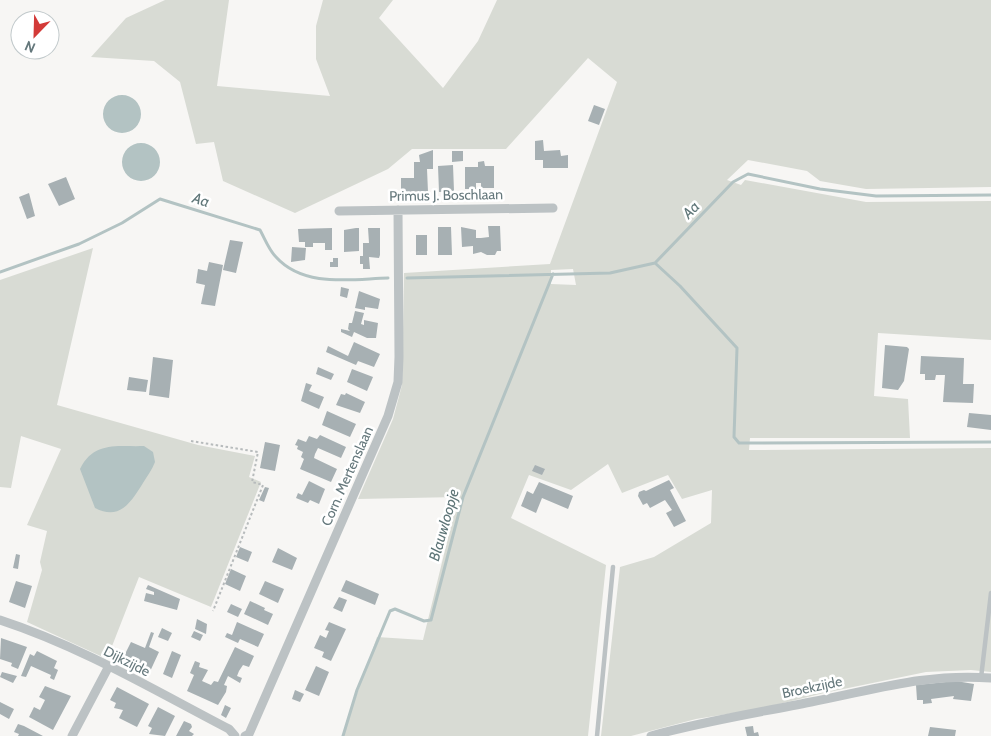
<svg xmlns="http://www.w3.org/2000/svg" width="991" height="736" font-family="Cabin,sans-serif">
  <rect width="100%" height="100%" fill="#f7f6f4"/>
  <path fill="#d8dbd4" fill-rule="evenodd" d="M165 0H229L217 86 330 96 316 59V26L323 0H393L379 18 443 88 478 41 497 0H991V187L866 189 820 181 807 171 748 160 727 180 741 185 745 180 866 202 991 201V340L878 333 874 396 908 399 910 438H750L749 450 991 448V672L971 670 926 672 824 693 759 709 696 719 631 736H601L620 567 654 557 711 523 712 490 682 499 668 475 622 493 608 464 571 490 529 475 511 518 606 565 588 736H342L377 637 423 640 458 497 358 499 393 419 402 385 404 273 550 264 617 82 588 58 506 149H412L388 169 295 213 223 181 214 142 196 144 180 82 154 61 91 57 126 18ZM573 269 576 285 551 284V270Z
    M93 248 57 405 198 445 255 456 249 477 261 482 211 607 139 577 107 659 27 622 42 570 40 562 47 531 27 525 61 449 21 436 11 488 0 487V280Z"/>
  <path fill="#b3c3c3" d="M103 114a19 19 0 1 1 38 0a19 19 0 1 1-38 0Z
    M122 162a19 19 0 1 1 38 0a19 19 0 1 1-38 0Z
    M144 446 153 452 155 462C152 470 147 476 143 483 131 502 120 521 95 508L80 469C94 441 117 447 144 446Z"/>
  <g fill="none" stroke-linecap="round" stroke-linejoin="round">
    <path stroke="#b3c3c3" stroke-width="3" d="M655 263 680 286 737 348 734 437 739 443 991 442
      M0 272 79 244 122 223 160 199 260 230C265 239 269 250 276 257 304 288 351 279 388 278
      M407 278 610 273 655 263 733 182 748 174 820 189 876 196 991 195
      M343 736 357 690 390 611 395 609 424 621 431 620 463 497 553 274"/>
  </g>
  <path fill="#a7b0b3" d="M594 105 605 109 599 125 588 121Z
    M543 140 544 151 560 150 561 156 568 155V168H543V160H535V141Z
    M433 150V169H427L428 192H401V178H414V162H420L419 155Z
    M452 151H463V161L452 162Z
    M484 161 485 166H494V188H481V183H476V189H465V167H478V162Z
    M453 165 454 191 439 192 438 166Z
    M66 177 75 199 59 206 48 184Z
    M29 193 35 216 27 219 19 197Z
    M488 226H500L501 251H497L495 255H487L481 252 473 254V246L462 247 461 227 476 230V238H481L489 237Z
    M438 227H451L452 255H438Z
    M332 228V250H325V243H313V247H305V242H299L298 229Z
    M356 228H359V251L344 252V230Z
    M368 228H380V255L379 258 369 257 370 269H363V264H360V256H363V243H369Z
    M416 235H427V255H416Z
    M230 240 243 242 236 273 223 270Z
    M292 247 306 248 305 260 291 262Z
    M333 258H338V267H330V262H333Z
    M209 262 223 265 215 306 201 304 205 285 196 283 198 269 207 271Z
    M341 287 349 289 347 298 340 296Z
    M359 291 380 299 378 309 365 307V310L355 308Z
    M355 311 364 313 361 324 364 325V320L378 323 376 338H367L354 332 352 337 341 332V329L350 331 348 329 349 323H352Z
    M354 342 380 354 374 367 358 361 356 365 326 352 328 346 348 356Z
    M885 345 907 347 909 349 904 381 898 390 882 388Z
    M921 356 964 358 963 384H974L973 403 943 402 945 375H936L935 380H925V374H920Z
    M153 357 173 360 169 398 149 395Z
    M318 367 334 374 331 380 316 374Z
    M352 369 373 377 367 391 347 382Z
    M129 377 148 380 146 392 127 390Z
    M306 383 312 385 309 391 324 397 319 409 301 401Z
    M346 393 365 402 360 413 336 405 341 394 345 395Z
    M327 411 356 424 350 437 322 425Z
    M969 413 991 415V430L967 427Z
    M320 435 346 447 341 458 318 448 315 454 314 458 337 469 331 482 300 469 304 459 301 457 303 452 297 449 298 446 295 445 298 439 306 442 309 436 317 439Z
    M265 442 280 445 275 471 260 468Z
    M535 465 545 469 542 475 532 471Z
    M669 480 674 488 670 490 686 521 674 527 666 513 672 510 665 500 650 508 647 503 643 505 638 496 639 492 644 490 646 491Z
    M309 481 325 489 319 504 310 500 308 503 296 498 298 493 302 495Z
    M539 482 573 496 568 509 542 498 536 513 521 506 527 491 533 494Z
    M265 487 269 488 264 502 259 500Z
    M240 547 252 552 248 562 236 557Z
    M278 548 297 558 292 570 272 562Z
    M16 554 20 555 18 569 13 568Z
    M231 569 246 576 240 591 225 584Z
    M346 580 379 594 375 605 341 591Z
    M16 581 32 586 25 608 9 602Z
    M265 581 284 589 278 603 259 594Z
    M148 585 180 599 177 610 144 601 146 593 154 595V592L146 589Z
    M339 597 347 600 342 612 333 608Z
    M250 601 265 608 264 610 273 614 268 625 244 614Z
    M231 604 242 609 238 617 227 612Z
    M197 619 207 624 206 634 195 629Z
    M237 622 264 634 258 647 240 639 238 643 225 637 227 633 232 635Z
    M329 622 346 629 331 661 322 657 324 652 314 648 320 635 326 638 329 631 325 630Z
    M162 628 172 633 168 641 158 637Z
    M194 631 203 635 200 641 191 637Z
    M151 632 154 633 149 647 159 652 147 678 129 669 132 663 123 658 131 642 145 648Z
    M1 638 27 647 18 669 11 666 12 663 0 659Z
    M235 647 254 656 249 667 243 665 239 671 237 676 242 678 240 683 228 676 224 685 227 686 226 692 218 705 187 691 194 675 190 673 195 661 200 663 199 667 208 670 202 681 211 685 214 681 218 682Z
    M37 651 57 661 54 668 58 670 54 680 50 678 51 675 31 666 26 677 21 676 30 654 34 656Z
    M172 651 181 655 172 678 163 674Z
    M316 666 329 672 319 696 305 690Z
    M2 672 17 676 13 683 0 677Z
    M956 681 974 684 971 701 953 699 954 696 931 699 932 703 923 704V700H917L916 685Z
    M45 686 71 696 53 730 29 717 34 707 40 710 45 700 39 697Z
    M117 687 149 704 137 727 119 718 123 710 114 708 116 703 110 700Z
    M295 690 304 694 300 702 292 699Z
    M0 702 14 709 9 719 0 714Z
    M225 705 231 708 226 718 221 715Z
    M158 707 175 716 165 736 149 734 152 728 148 726Z
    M184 721 191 724 192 727 189 731 194 734 192 736H176Z
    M18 724 24 726 43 736H18L19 734 14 732Z
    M753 726 754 733 758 732 759 736H747L745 727Z
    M930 727 956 730 955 736H928Z"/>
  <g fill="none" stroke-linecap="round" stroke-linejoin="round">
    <path stroke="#b7bbbc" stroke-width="2" stroke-dasharray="2.5 2.5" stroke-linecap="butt" d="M191 441 258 452 252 482 263 485 213 611"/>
    <path stroke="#bcc2c4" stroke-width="4.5" d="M981 678 991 593
      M597 736 613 567"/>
    <path stroke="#bcc2c4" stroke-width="9" d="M339 211 553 208
      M0 620C80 646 154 690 229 729L235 736
      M72 736 109 666
      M245 736 249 734 388 416 398 382 399 357 398 210
      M651 736C704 721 757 713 811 702 874 690 925 673 991 678"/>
  </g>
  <g text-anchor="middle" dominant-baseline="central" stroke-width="5" stroke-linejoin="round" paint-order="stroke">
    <g font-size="14" fill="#65787c" stroke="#fff">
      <text transform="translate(446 195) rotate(-1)">Primus J. Boschlaan</text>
      <text transform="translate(347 476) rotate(-66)">Corn. Mertenslaan</text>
      <text transform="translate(127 661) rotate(27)">Dijkzijde</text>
      <text transform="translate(812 687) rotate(-12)">Broekzijde</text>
    </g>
    <g font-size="15" font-style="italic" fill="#5f7678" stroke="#fff">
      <text transform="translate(201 200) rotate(17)">Aa</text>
      <text transform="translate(691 210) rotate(-46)">Aa</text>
      <text transform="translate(444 525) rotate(-74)">Blauwloopje</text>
    </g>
  </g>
  <g transform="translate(35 35) rotate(203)"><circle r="24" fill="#ffffff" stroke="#c1c9cb"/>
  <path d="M0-4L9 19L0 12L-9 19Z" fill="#d33a38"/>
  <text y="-8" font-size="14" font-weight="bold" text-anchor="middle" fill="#65787c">N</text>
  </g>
</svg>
